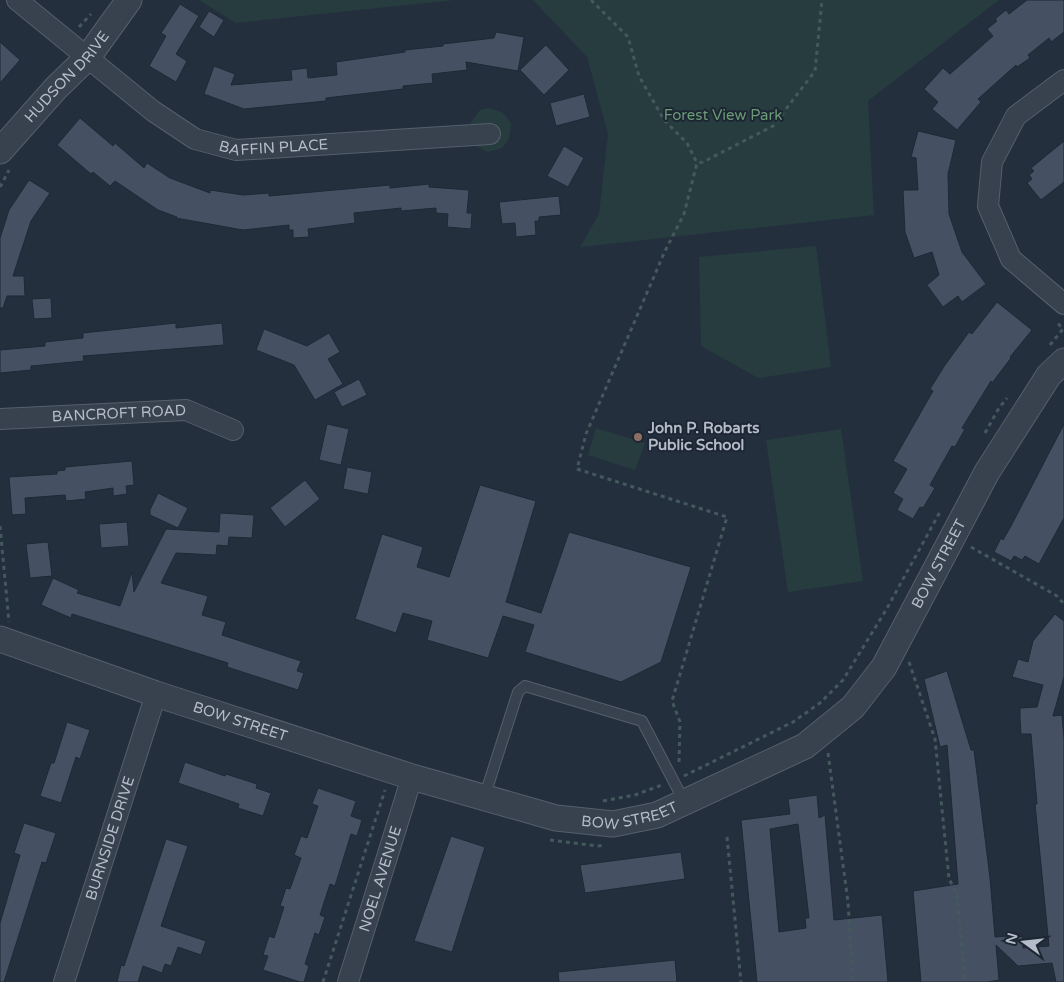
<svg xmlns="http://www.w3.org/2000/svg" width="1064" height="982" font-family="'Varela Round',sans-serif">
  <rect width="100%" height="100%" fill="#242f3e"/>
  <path fill="#263c3f" d="M199 0H455L236 23Z
    M533 0H999L868 101 874 215 580 247 599 214 608 134 587 57Z
    M490 108 503 113 511 123 509 139 502 148 488 152 476 146 469 136 471 122 480 110Z
    M816 246 831 367 758 378 701 346 699 257Z
    M596 428 645 443 635 470 588 455Z
    M841 429 863 581 788 592 766 440Z"/>
  <path fill="#455162" stroke="#1f2835" fill-rule="evenodd" d="M1027 0H1064V32L1051 42 1049 38 1028 55 1030 58 1017 67 1016 65 978 99 981 102 957 130 932 109 938 102 924 89 943 68 950 74 993 36 987 29 997 21 995 19 1006 10 1009 14Z
    M180 4 199 16 176 54 187 61 176 82 149 66 166 36 161 33Z
    M209 11 224 20 214 37 199 27Z
    M496 32 524 37 518 71 466 62 467 70 432 74 433 83 403 86V89L326 98V101L244 109 204 94 214 66 235 74 231 85 292 80 291 70 307 68 308 78 337 75 336 62 405 52V50L443 46V44L494 38Z
    M0 42 20 60 0 83Z
    M546 45 569 70 544 95 520 70Z
    M584 94 590 117 556 126 550 103Z
    M80 118 113 146 115 143 144 168 147 163 170 178 210 193V190L243 195 269 193V196L390 185V188L429 184V187L469 190 467 213H472L471 229 447 227 448 214 436 213V208L401 211V208L354 213 355 223 308 229 309 237 293 238V230H289V225L243 230 176 218 177 217 158 210 115 181 110 186 93 172 91 174 57 145Z
    M918 131 956 140 948 174 949 214 962 252 986 284 962 302 958 296 943 307 927 285 939 275 932 252 914 258 905 232 903 190H918L916 158 911 157Z
    M1064 141V182L1041 200 1027 183 1032 179 1029 175 1034 171 1031 168Z
    M564 146 584 158 568 187 547 176Z
    M29 180 50 193 31 221 13 276H24L25 296H7L3 308H0V238L9 210Z
    M559 196 561 215 539 217V221H535L536 235 516 237 515 223 502 224 499 202Z
    M51 298 52 318 34 319 32 299Z
    M997 302 1032 330 1010 357 1011 358 992 383 991 381 962 428 965 429 955 447 952 446 930 485 935 488 923 508 920 507 913 519 897 510 903 499 893 493 907 469 893 461 933 391 930 389 945 365 969 332 972 334Z
    M176 323V328L222 323 224 345 83 356 84 361 31 366V370L0 373V350L45 346V342L83 338V333Z
    M264 329 307 346 329 333 340 352 328 359 343 384 315 400 294 365 256 350Z
    M359 379 367 395 342 407 334 392Z
    M327 424 349 429 341 465 319 460Z
    M1064 424V518L1039 564 1025 556 1022 560 1014 556 1011 561 994 552 1001 538 1003 540 1011 526Z
    M132 461 134 485 126 486 127 494 113 496V488L85 492 86 499 66 501 65 495 25 498 26 514 12 515 9 477 57 474V471L65 470V467Z
    M347 467 372 472 368 494 343 489Z
    M305 480 320 499 285 527 270 508Z
    M480 485 536 501 506 602 541 613 569 532 691 567 661 662 621 682 525 652 534 625 503 616 488 658 427 640 432 621 403 613 396 633 355 619 382 534 423 547 417 567 449 577Z
    M158 493 188 508 178 528 150 515V510Z
    M220 513 254 515 252 538 229 537 228 546 217 545 216 555 176 553 161 583 208 596 202 615 226 622 222 635 301 661 297 671 304 673 298 690 227 667 228 663 72 614 71 618 41 605 53 578 79 590 77 593 120 606 132 572 134 592 166 529 219 532Z
    M127 522 129 546 101 548 99 524Z
    M48 542 52 576 30 578 26 544Z
    M1055 614 1064 621V677L1053 716 1062 715 1064 739V982H1056L1052 963 1018 966 996 945 999 980 988 982H921L913 891 958 884 947 745 940 747 924 679 947 671 971 750H974L990 878 995 937 1022 935 1023 948 1049 946 1035 804H1037L1031 734H1021L1020 718V708L1037 707 1043 685 1012 677 1018 659 1028 662 1033 641Z
    M67 722 90 730 80 759 76 757 61 803 40 796 51 763H54Z
    M185 762 225 776 226 774 257 784 256 788 271 793 263 816 238 808 239 804 178 783Z
    M318 788 356 801 351 816 362 820 357 836 351 834 335 886 330 884 320 915 325 917 319 935 315 933 305 964 309 966 304 982H300L263 970 268 956 263 955 269 936 274 938 284 907 280 906 286 888 290 889 301 858 294 855 301 836 307 838 318 806 312 804Z
    M817 795 819 818 825 815 834 920 882 915 888 982H757L741 820 790 814 788 799ZM798 824 809 918H805L806 928 779 932 770 829Z
    M24 823 56 833 46 863 42 862 4 982H0V923L20 855 14 853Z
    M451 836 485 847 452 952 414 941Z
    M166 839 188 846 161 926 206 941 201 955 178 947 171 966 165 964 162 973 143 966 138 982H117L121 965 124 966Z
    M681 852 685 879 585 893 580 865Z
    M675 960 677 982H559L558 972Z"/>
  <g fill="none" stroke-linecap="round" stroke-linejoin="round">
    <defs>
      <path id="service" d="M484 798 518 692 525 686 642 721 684 801"/>
      <g id="minor">
        <path id="s1" d="M17 0 153 111 195 139 236 150 490 134"/>
        <path d="M1064 80 1016 116 992 162 988 206 1011 259 1064 304"/>
        <path id="s2" d="M0 419 186 410 233 430"/>
        <path id="s3" d="M64 982 156 694"/>
        <path id="s4" d="M348 982 412 777"/>
      </g>
      <g id="tertiary">
        <path id="s5" d="M0 151 56 88 88 57 129 0"/>
        <path id="s6" d="M0 639 156 694 412 777 556 818 613 824 657 815 805 746 853 707 884 667 987 472 1049 375 1064 361"/>
      </g>
    </defs>
    <use href="#service" stroke="#565f6c" stroke-width="12"/>
    <use href="#minor" stroke="#565f6c" stroke-width="22"/>
    <use href="#tertiary" stroke="#565f6c" stroke-width="27"/>
    <path stroke="#44595c" stroke-width="3" stroke-dasharray="4 4" stroke-linecap="butt" d="M591 0 628 37 639 76 664 120 687 143 697 163
      M79 27 91 14
      M0 187 9 170
      M1050 345 1063 329 1056 321
      M985 433 999 408 1007 398
      M0 526 9 622
      M971 547 1057 596 1064 604
      M909 662 935 739 949 879 957 894 965 982
      M828 753 848 902 853 982
      M679 762 680 722 672 701 727 517 577 469 586 434 665 251 684 214 697 163 703 162 773 126 815 71 822 0
      M684 776 793 722 820 703 843 680 886 610 940 512
      M603 801 635 795 662 785
      M727 837 741 982
      M550 840 598 846 605 845
      M323 982 385 790"/>
    <use href="#service" stroke="#38414e" stroke-width="10"/>
    <use href="#minor" stroke="#38414e" stroke-width="20"/>
    <use href="#tertiary" stroke="#38414e" stroke-width="25"/>
  </g>
  <circle fill="#8d6e63" stroke="#1d2633" stroke-width="2" cx="638" cy="437" r="5"/>
  <g text-anchor="middle" dominant-baseline="central" stroke-width="4" stroke-linejoin="round" paint-order="stroke">
    <g font-size="15" fill="#b4bcc9" stroke="#1d2633">
      <text stroke="none"><textPath href="#s5" startOffset="100">HUDSON DRIVE</textPath></text>
      <text stroke="none"><textPath href="#s1" startOffset="306">BAFFIN PLACE</textPath></text>
      <text stroke="none"><textPath href="#s2" startOffset="119">BANCROFT ROAD</textPath></text>
      <text stroke="none"><textPath href="#s6" startOffset="1079">BOW STREET</textPath></text>
      <text stroke="none"><textPath href="#s6" startOffset="254">BOW STREET</textPath></text>
      <text stroke="none"><textPath href="#s6" startOffset="659">BOW STREET</textPath></text>
      <text stroke="none"><textPath href="#s3" startOffset="151">BURNSIDE DRIVE</textPath></text>
      <text stroke="none"><textPath href="#s4" startOffset="108">NOEL AVENUE</textPath></text>
    </g>
    <g font-size="15" fill="#6b9a76" stroke="#1d2633">
      <text x="723" y="115">Forest View Park</text>
    </g>
    <g font-size="15" font-weight="bold" fill="#b4bcc9" stroke="#1d2633" text-anchor="start">
      <text x="648" y="428">John P. Robarts<tspan x="648" dy="17">Public School</tspan></text>
    </g>
  </g>
  <g transform="translate(1024 942) rotate(285)" stroke="#1d2633" stroke-width="4" paint-order="stroke">
  <path d="M0-4L9 19L0 12L-9 19Z" fill="#b4bcc9"/>
  <text y="-8" font-size="14" font-weight="bold" text-anchor="middle" fill="#b4bcc9">N</text>
  </g>
</svg>
